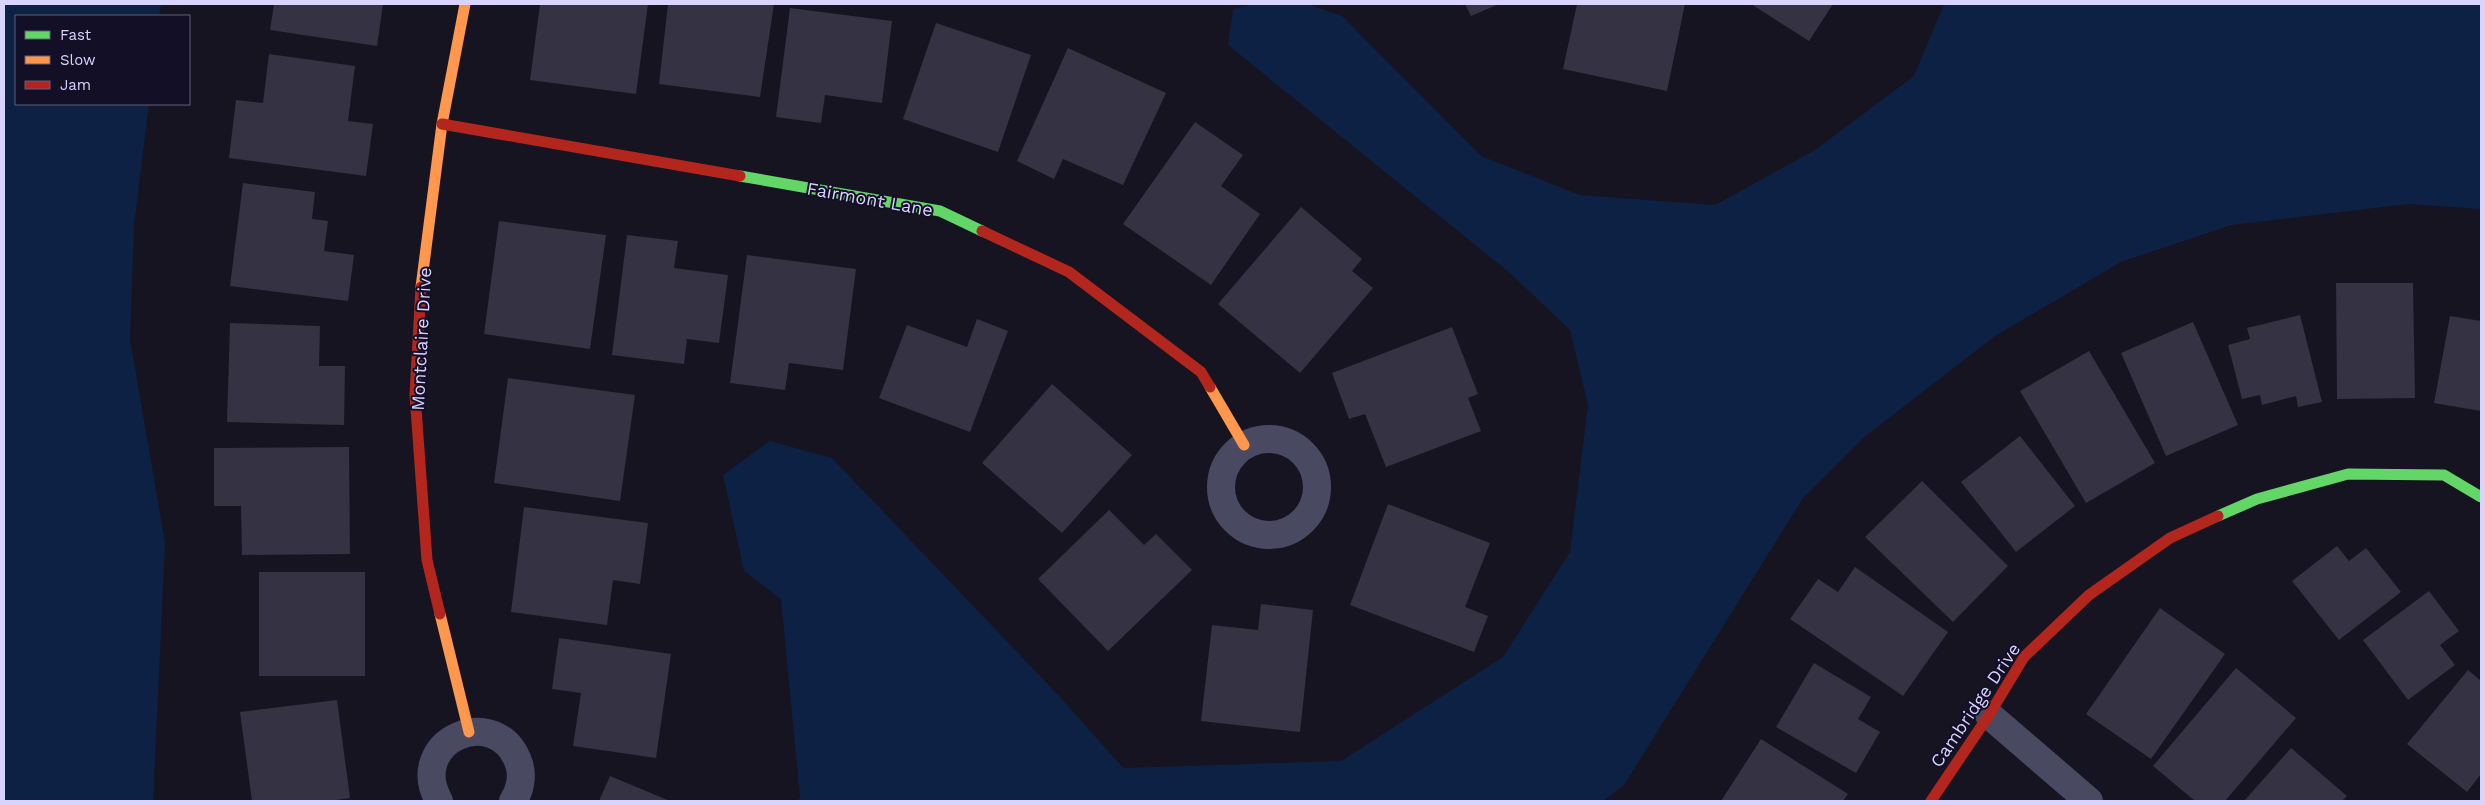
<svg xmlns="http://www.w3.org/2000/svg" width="2485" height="805" font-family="'Work Sans',sans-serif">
  <rect width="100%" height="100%" fill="#161421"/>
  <path fill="#0d2144" d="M4 4H161L159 16H16V104H149L134 225 130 339 165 543 153 801H4Z
    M1254 4H1308L1342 16 1481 156 1580 195 1715 205 1815 150 1914 76 1944 4H2481V209L2408 204 2232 225 2121 262 1995 336 1863 438 1803 498 1624 785 1603 801H798L800 797 781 599 744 571 723 475 770 441 832 458 1059 696 1123 768 1341 761 1503 657 1570 552 1588 405 1570 330 1510 273 1228 45 1233 9Z"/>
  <path fill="#343243" d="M274 4H383L377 46 270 30Z
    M540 4H648L636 94 530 80Z
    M668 4H774L760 97 659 84Z
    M1465 4H1499L1471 16Z
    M1577 4H1685L1667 91 1563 69Z
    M1751 4H1833L1809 41Z
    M790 8 892 21 882 103 825 95 821 123 776 117Z
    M936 23 1031 55 998 152 903 119Z
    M1068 48 1166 93 1123 185 1063 159 1054 179 1017 161Z
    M269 54 355 66 348 121 373 124 366 176 229 158 236 100 263 103Z
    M1195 122 1243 155 1221 186 1260 214 1211 285 1123 224Z
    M243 183 315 192 312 219 328 221 324 251 354 255 348 301 230 286Z
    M1301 207 1362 259 1352 271 1373 288 1300 373 1218 304Z
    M499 221 606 235 590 349 484 334Z
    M627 235 678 241 674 268 728 275 719 343 687 339 684 364 612 355Z
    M747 255 856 269 843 370 789 363 785 390 730 383Z
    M2336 283H2413L2415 398 2337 399Z
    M2300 315 2322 402 2298 407 2296 396 2262 405 2260 395 2242 399 2228 345 2250 339 2247 328Z
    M2450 316 2481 321V411L2434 403Z
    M977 319 1008 331 970 432 879 398 907 325 967 347Z
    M2193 322 2238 425 2166 456 2121 353Z
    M230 323 320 326 319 366H345L344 425 227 422Z
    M1452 327 1478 394 1468 398 1481 431 1386 467 1365 414 1349 419 1332 373Z
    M2089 351 2155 463 2086 503 2020 391Z
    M508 378 635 395 620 501 494 483Z
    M1052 384 1132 455 1062 533 982 463Z
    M2020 436 2075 506 2016 552 1961 482Z
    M349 447 350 554 242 555 241 506H214V448Z
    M1922 481 2008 566 1953 622 1865 537Z
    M1388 504 1490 543 1465 607 1488 616 1474 652 1350 605Z
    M524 507 648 523 640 584 613 580 607 625 511 612Z
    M1109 510 1144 545 1156 534 1192 570 1108 651 1038 579Z
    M2337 546 2349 561 2366 548 2401 592 2339 640 2292 581Z
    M1855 567 1948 632 1903 696 1790 619 1818 579 1838 592Z
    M259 572H365V676H259Z
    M2429 591 2459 631 2440 645 2455 665 2408 700 2363 640Z
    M1261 604 1313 610 1300 732 1201 721 1212 625 1258 630Z
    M2160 608 2225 654 2151 759 2086 714Z
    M559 638 671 654 656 758 573 746 581 693 552 689Z
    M1814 663 1871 697 1858 719 1880 732 1856 773 1776 727Z
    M2236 668 2296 718 2225 801H2195L2153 766Z
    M2468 670 2481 681V774L2467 792 2407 744Z
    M337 700 350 798 329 801H252L240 712Z
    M1761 739 1848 794 1843 801H1721Z
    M2291 748 2347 796 2342 801H2244Z
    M610 776 670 801H599Z"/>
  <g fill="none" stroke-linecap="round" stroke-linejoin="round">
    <path stroke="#4a4962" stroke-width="28" d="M1221 487a48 48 0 1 1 96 0a48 48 0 1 1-96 0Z
      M1989 715 2089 801
      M439 801C405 740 498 701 519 764 523 776 520 791 513 801"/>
    <path stroke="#63d668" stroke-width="11" d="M740 176 940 211 982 231
      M2218 516 2257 499 2348 474 2444 475 2481 497"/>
    <path stroke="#ff974d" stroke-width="11" d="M421 287 442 124 465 4
      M1210 387 1244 445
      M440 614 469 732"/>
    <path stroke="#b3261e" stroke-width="11" d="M442 124 740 176
      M982 231 1069 272 1201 372 1210 387
      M421 287 415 395 427 560 440 614
      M1931 801 1989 715 2024 657 2089 595 2170 538 2218 516"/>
  </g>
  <g text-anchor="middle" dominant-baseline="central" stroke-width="4" stroke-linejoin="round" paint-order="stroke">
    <g font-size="18" fill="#d9d4ff" stroke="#130f26">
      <text transform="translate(870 199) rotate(10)">Fairmont Lane</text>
      <text transform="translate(421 339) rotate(-87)">Montclaire Drive</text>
      <text transform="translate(1975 705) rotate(-56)">Cambridge Drive</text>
    </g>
  </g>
  <rect width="2485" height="805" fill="none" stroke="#d9d4ff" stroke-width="10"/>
  <rect x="15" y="15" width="175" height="90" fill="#130f26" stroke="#625e7d"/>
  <rect x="25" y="31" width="25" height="8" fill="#63d668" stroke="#625e7d"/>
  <text x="60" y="40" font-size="15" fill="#d9d4ff">Fast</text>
  <rect x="25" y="56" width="25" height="8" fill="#ff974d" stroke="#625e7d"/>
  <text x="60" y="65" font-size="15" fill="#d9d4ff">Slow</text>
  <rect x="25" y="81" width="25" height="8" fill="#b3261e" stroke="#625e7d"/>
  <text x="60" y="90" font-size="15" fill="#d9d4ff">Jam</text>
</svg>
